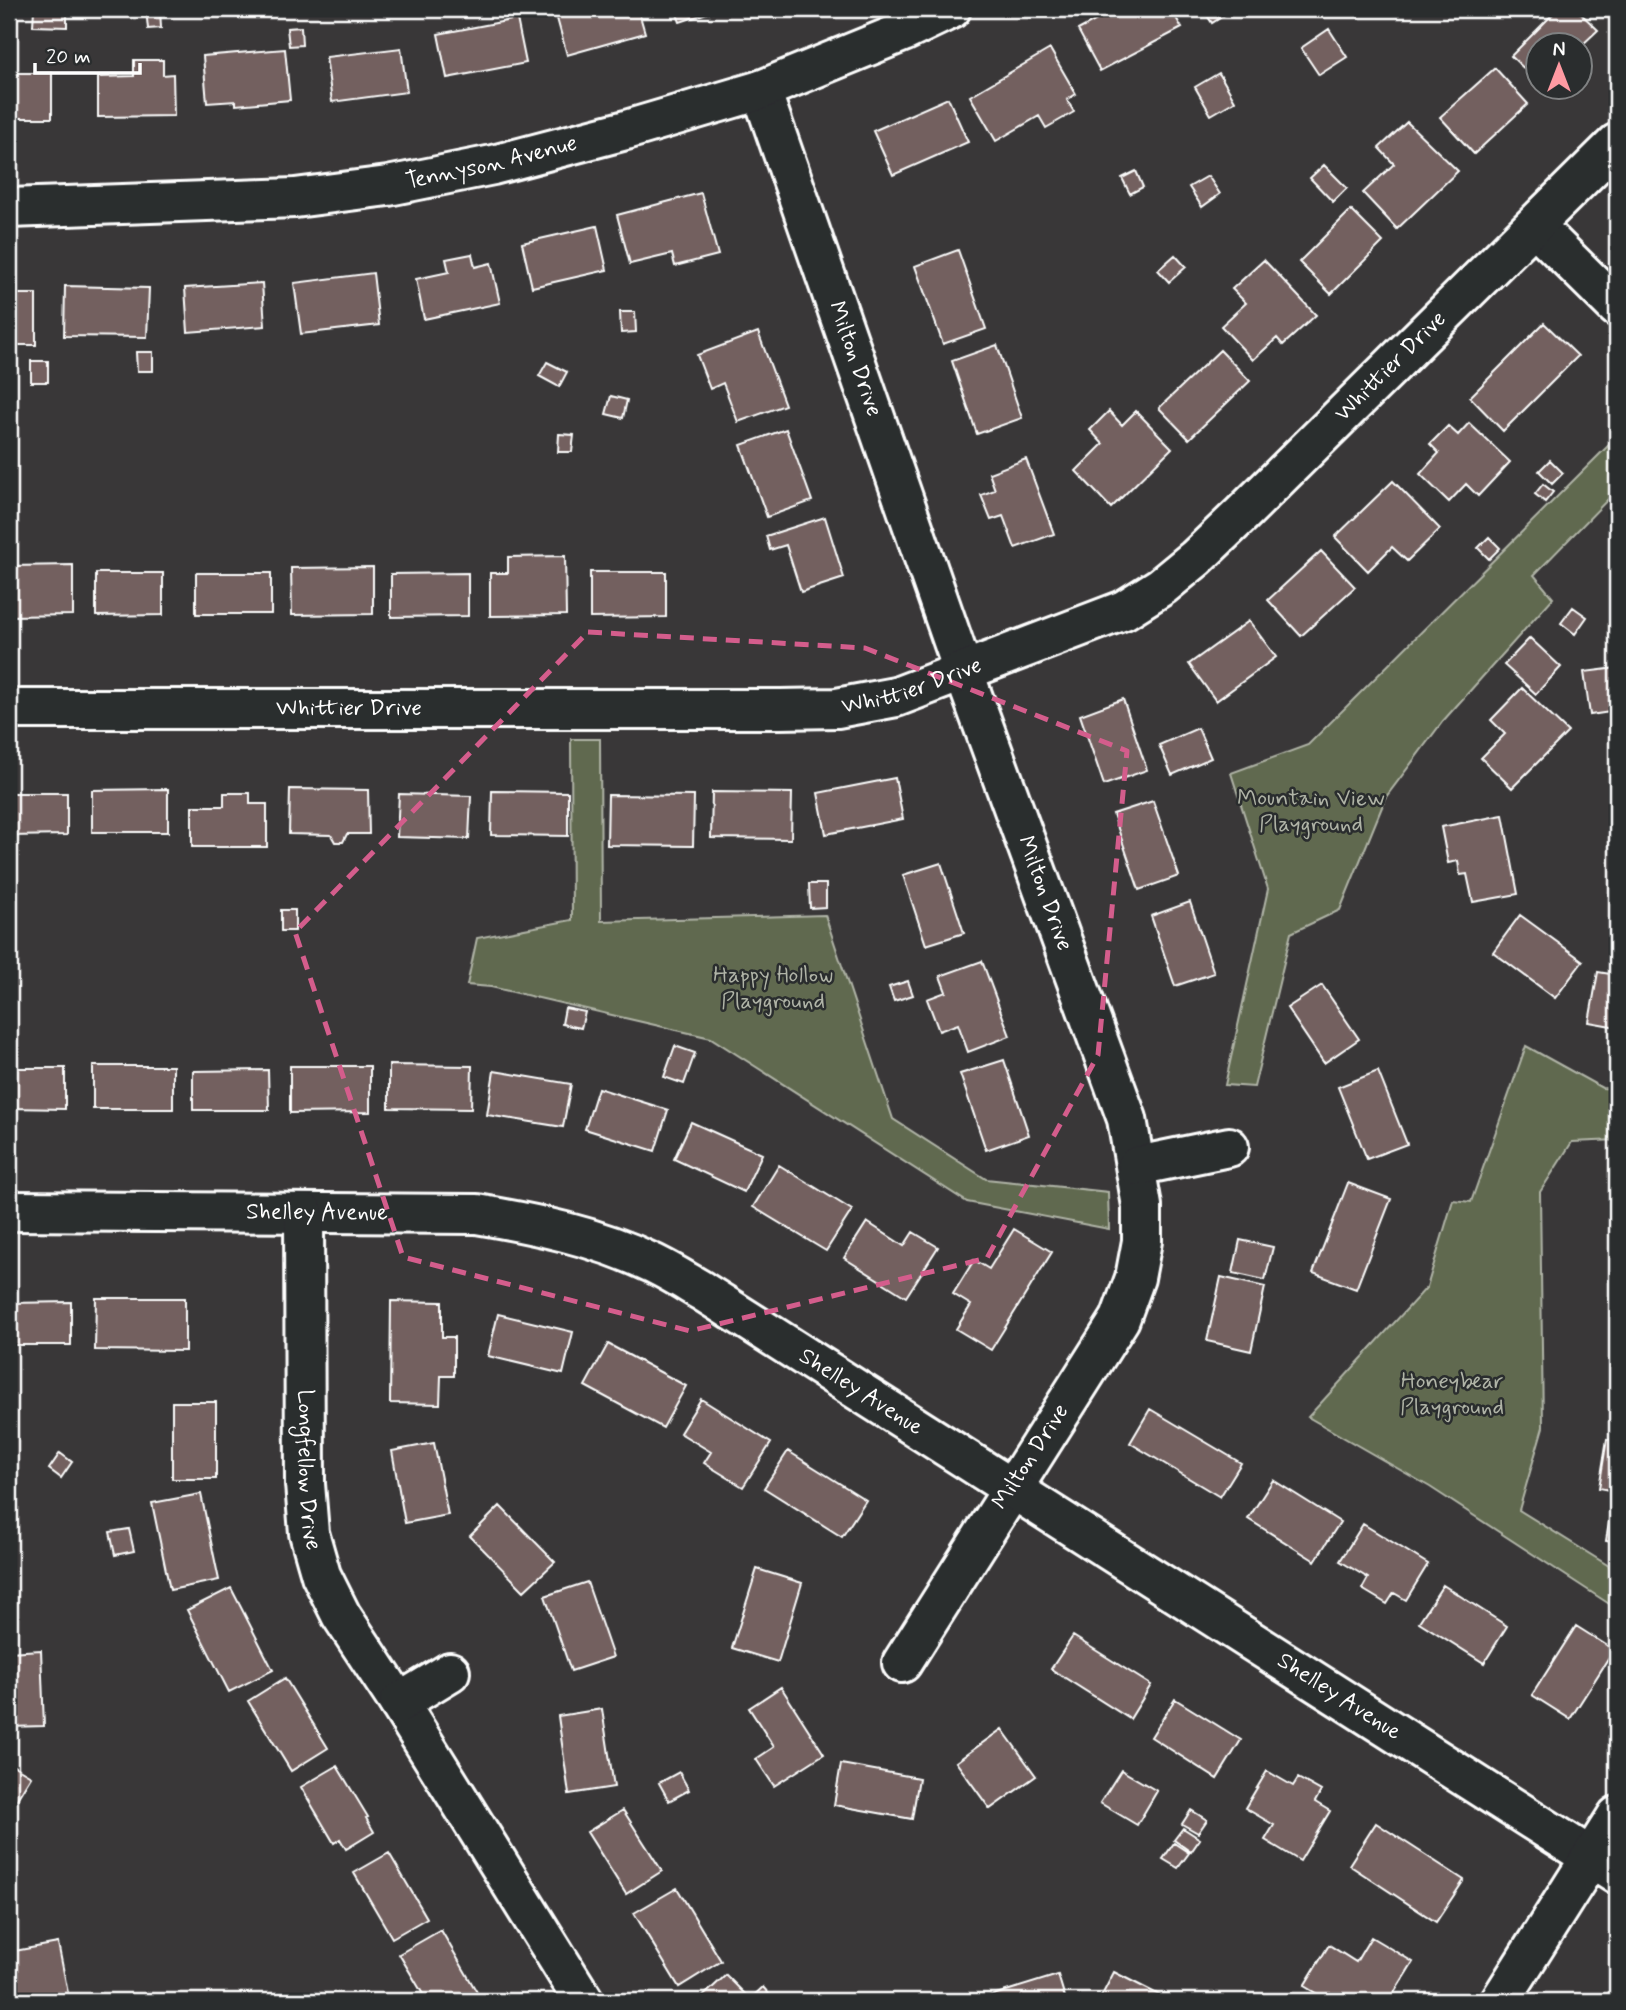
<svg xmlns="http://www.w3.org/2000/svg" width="1626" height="2010" font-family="Mynerve,sans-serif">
  <rect width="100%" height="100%" fill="#393738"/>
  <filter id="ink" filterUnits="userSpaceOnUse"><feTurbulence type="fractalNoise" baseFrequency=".0143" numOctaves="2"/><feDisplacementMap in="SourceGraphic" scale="14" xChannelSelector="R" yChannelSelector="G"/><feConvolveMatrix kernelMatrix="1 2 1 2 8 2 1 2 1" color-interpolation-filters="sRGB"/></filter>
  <g filter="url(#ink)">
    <path fill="#60694f" stroke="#b0b4a7" stroke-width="2" d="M1617 437V490L1534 575 1553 598 1443 721 1386 797 1340 910 1291 933 1254 1087 1225 1085 1268 889 1231 773 1308 745Z
      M571 739H600L601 921 825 915 893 1119 986 1179 1108 1192 1109 1229 967 1202 711 1038 491 987 467 985 477 938 572 920Z
      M1526 1046 1602 1088 1617 1089V1140L1572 1142 1540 1192 1543 1427 1519 1510 1617 1571V1609L1430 1487 1308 1417 1427 1287 1453 1200 1471 1202Z"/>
    <path fill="#73605e" stroke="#fff" stroke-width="2" d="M9 9H14L13 56H9Z
      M34 9H67V27L33 26Z
      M146 9H160L161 28 148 29Z
      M562 9H638L645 33 567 55 555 11Z
      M675 9H719L680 22Z
      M1117 9H1171L1182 28 1100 71 1078 30Z
      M1203 9H1234L1212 23Z
      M1558 9H1576L1598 30 1580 47V46H1538V82L1511 56Z
      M517 19 526 63 447 78 438 34Z
      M301 27 302 45 289 46 287 28Z
      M1329 29 1347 57 1319 75 1301 48Z
      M401 48 407 92 332 102 326 57Z
      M285 49 290 100 236 105V101L207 103 203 56Z
      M1050 49 1076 94 1067 100 1074 112 1046 128 1039 116 996 141 970 96Z
      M134 60H163V75L173 74 174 116 98 117V77L134 76Z
      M1495 68 1528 104 1474 154 1440 117Z
      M9 73H52V118H9Z
      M1219 73 1235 101 1211 115 1195 87Z
      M948 98 968 142 893 175 873 131Z
      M1407 122 1458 171 1397 229 1363 193 1394 164 1379 148Z
      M1324 165 1347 188 1333 202 1310 178Z
      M1136 171 1143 187 1130 194 1122 178Z
      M1208 176 1220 194 1202 207 1189 187Z
      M701 193 718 255 675 266 672 254 630 264 617 215Z
      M1351 210 1383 242 1331 294 1299 262Z
      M597 226 607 270 532 287 522 243Z
      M958 250 986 329 943 344 915 266Z
      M472 254 475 267 491 263 500 303 424 319 416 279 449 272 446 259Z
      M1175 255 1186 267 1169 282 1158 270Z
      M1264 260 1316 315 1283 345 1277 338 1253 360 1221 326 1246 303 1232 289Z
      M373 273 379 325 301 334 294 283Z
      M262 283 265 326 188 332 185 288Z
      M65 286 149 288 147 337 64 336Z
      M9 294H36V345H9Z
      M620 312H635L636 332 621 333Z
      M1544 323 1578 356 1503 431 1470 397Z
      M758 332 785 405 738 422 723 383 710 389 697 355Z
      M997 345 1022 418 977 434 952 361Z
      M1220 350 1250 381 1189 439 1159 408Z
      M136 352H153V371H137Z
      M31 361H48V382H31Z
      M547 362 567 372 559 387 539 376Z
      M611 396 627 400 623 418 606 414Z
      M1109 411 1122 425 1136 411 1172 448 1111 508 1076 471 1103 444 1090 430Z
      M1469 423 1510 462 1478 496 1466 484 1449 502 1420 474 1439 453 1430 444 1448 426 1458 435Z
      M786 429 812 501 767 517 741 445Z
      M559 434 574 435 572 452H558Z
      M1026 459 1054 534 1015 548 1003 516 991 520 981 495 995 490 989 473Z
      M1550 460 1563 473 1552 484 1539 471Z
      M1393 481 1440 529 1407 561 1392 547 1368 571 1335 537Z
      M1543 484 1553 492 1545 502 1535 494Z
      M825 517 844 578 801 592 786 545 770 550 766 536Z
      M1489 537 1500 548 1489 559 1478 548Z
      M1321 551 1355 587 1301 636 1268 600Z
      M565 556 566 615 490 616V573H508V557Z
      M73 565V615L9 616V566Z
      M373 567V614L292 615 291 568Z
      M590 572H666V617L590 618Z
      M96 573H163V615L96 616Z
      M196 573H271V614H196Z
      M468 573V616L391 617V574Z
      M1573 607 1587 617 1575 634 1561 623Z
      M1249 621 1276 657 1216 701 1189 664Z
      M1530 638 1561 667 1536 694 1504 665Z
      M1617 668V711L1590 715 1584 672Z
      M1522 688 1568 732 1512 788 1481 758 1505 734 1491 720Z
      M1123 699 1147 770 1104 785 1080 715Z
      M1198 728 1211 758 1172 775 1159 745Z
      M895 778 903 819 826 834 818 793Z
      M168 789V832H92V790Z
      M290 789 368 790 369 834H347L343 842H335L331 835 289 834Z
      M492 791 568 792V836L491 835Z
      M712 792 792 793 791 839 711 838Z
      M9 793H67V835L9 836Z
      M224 793H250V804H267V847H192V806H224Z
      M399 794 471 796 469 839 397 837Z
      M608 795 694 796 693 846 607 845Z
      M1153 801 1179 876 1139 890 1113 814Z
      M1503 815 1518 894 1473 902 1467 874 1460 875 1458 861 1448 863 1441 827Z
      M941 863 964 933 926 945 903 875Z
      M809 884H826V907L810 908Z
      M1190 902 1214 973 1175 986 1151 916Z
      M281 910H295V931H281Z
      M1520 915 1583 961 1555 998 1493 952Z
      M982 961 1010 1036 968 1052 958 1024 939 1031 927 999 946 992 940 976Z
      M1598 972 1617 975V1027L1589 1022Z
      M908 981 913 995 894 1001 889 987Z
      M1322 985 1359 1039 1324 1063 1287 1008Z
      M565 1008 585 1012 581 1028 562 1024Z
      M675 1046 695 1053 684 1084 664 1077Z
      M1004 1060 1029 1135 986 1150 960 1074Z
      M389 1065 472 1066 471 1109 389 1108Z
      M93 1066H173V1109H93Z
      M290 1066H370V1112L290 1113Z
      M9 1068H65V1109L9 1108Z
      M268 1070 269 1110H193V1071Z
      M494 1071 571 1084 563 1127 487 1115Z
      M1378 1071 1407 1144 1367 1159 1338 1087Z
      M598 1088 668 1110 655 1151 585 1129Z
      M691 1122 762 1154 744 1192 674 1159Z
      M779 1165 852 1210 826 1251 753 1207Z
      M1613 1166H1617V1210H1613Z
      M1348 1183 1391 1199 1356 1289 1313 1273Z
      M867 1222 904 1246 913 1232 938 1247 906 1297 844 1258Z
      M1014 1229 1052 1252 991 1350 956 1329 971 1305 953 1294 974 1260 989 1269Z
      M1240 1240 1273 1247 1265 1280 1233 1273Z
      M1221 1277 1265 1287 1251 1351 1207 1341Z
      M96 1298H185V1351L95 1350Z
      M391 1301 442 1302V1337H454V1376H441L440 1404 390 1403Z
      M71 1302V1345H9V1303Z
      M498 1314 573 1332 563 1374 488 1356Z
      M608 1344 686 1386 663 1428 585 1386Z
      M701 1399 771 1443 743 1487 704 1463 711 1452 680 1433Z
      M172 1402H216V1479H172Z
      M1150 1409 1241 1463 1220 1497 1130 1443Z
      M1607 1439 1617 1441V1543L1606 1541 1614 1491 1599 1488Z
      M434 1443 448 1515 405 1523 392 1451Z
      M788 1451 866 1500 842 1537 764 1488Z
      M60 1453 72 1462 61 1478 49 1469Z
      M1273 1480 1340 1522 1315 1561 1248 1519Z
      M201 1494 219 1580 170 1590 152 1503Z
      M500 1506 555 1562 524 1591 470 1536Z
      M1363 1524 1428 1564 1406 1600 1394 1593 1387 1604 1362 1589 1368 1578 1340 1561Z
      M129 1529 134 1551 115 1555 110 1532Z
      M757 1569 802 1583 778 1662 732 1648Z
      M587 1582 613 1657 571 1671 545 1596Z
      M1443 1585 1507 1626 1484 1663 1419 1622Z
      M231 1588 273 1670 229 1692 187 1610Z
      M1576 1626 1614 1650 1570 1719 1532 1695Z
      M1073 1636 1151 1685 1130 1719 1051 1669Z
      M41 1650 44 1726 9 1727V1652Z
      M285 1678 328 1748 291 1771 248 1701Z
      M781 1687 824 1754 774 1786 756 1759 774 1747 749 1708Z
      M1175 1699 1241 1740 1217 1779 1151 1737Z
      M602 1709 614 1787 569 1794 558 1716Z
      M1002 1729 1036 1776 990 1809 956 1762Z
      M9 1763 31 1776 9 1812Z
      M841 1764 919 1778 912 1819 834 1805Z
      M337 1766 368 1817 366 1818 374 1832 346 1849 340 1839 334 1843 301 1787Z
      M1121 1770 1157 1791 1137 1825 1100 1803Z
      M1267 1771 1293 1786 1298 1778 1321 1791 1315 1802 1330 1811 1300 1861 1265 1840 1274 1825 1245 1808Z
      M679 1772 689 1790 669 1801 659 1783Z
      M623 1810 662 1871 626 1894 587 1832Z
      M1191 1810 1207 1820 1198 1833 1182 1824Z
      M1376 1823 1464 1880 1436 1922 1349 1865Z
      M1183 1828 1200 1839 1191 1852 1174 1840Z
      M1174 1843 1189 1853 1178 1868 1163 1859Z
      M389 1853 427 1918 392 1938 354 1873Z
      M677 1888 721 1961 679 1987 634 1913Z
      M441 1930 482 2001H427L399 1954Z
      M1371 1937 1413 1962 1389 2001H1329L1304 1986 1329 1945 1356 1962Z
      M58 1943 68 1993 37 1999V2001H9V1952Z
      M1114 1972 1171 2001H1099Z
      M726 1975 750 1999 763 1987 775 2001H698Z
      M1058 1975 1066 2001H991L990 1996Z"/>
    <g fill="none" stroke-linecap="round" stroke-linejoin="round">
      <defs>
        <g id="minor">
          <path id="s1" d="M761 90 964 673 1127 1119 1142 1206V1241L1135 1278 1120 1319 902 1663"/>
          <path id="s2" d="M9 208 295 198 388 186 493 165 626 130 761 90 903 32 951 9"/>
          <path d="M1535 226 1617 307"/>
          <path id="s3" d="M9 709H780L837 708 896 697 1124 610 1162 586 1196 558 1242 514 1617 143"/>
          <path d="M1137 1166 1229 1147"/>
          <path id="s4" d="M9 1211 477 1214C535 1224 596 1236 650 1262 668 1270 685 1281 702 1291L1617 1874"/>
          <path id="s5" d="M304 1213 305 1484 309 1533 321 1575 341 1615 399 1703 584 2001"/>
          <path d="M399 1703 450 1672"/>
          <path d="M1500 2001 1617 1816"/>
        </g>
      </defs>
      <use href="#minor" stroke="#fff" stroke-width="44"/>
      <use href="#minor" stroke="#2a2d2e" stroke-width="38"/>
    </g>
  </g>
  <path fill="none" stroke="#d45d8c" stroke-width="5" stroke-dasharray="14 9" stroke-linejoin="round" d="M588 632 865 648 1127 751 1098 1055 987 1258 690 1331 403 1257 295 932Z"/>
  <g text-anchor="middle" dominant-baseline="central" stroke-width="5" stroke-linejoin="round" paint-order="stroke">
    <g font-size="23" fill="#fff" stroke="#2a2d2e">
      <text stroke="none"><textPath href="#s2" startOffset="486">Tennyson Avenue</textPath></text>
      <text stroke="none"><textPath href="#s1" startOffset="285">Milton Drive</textPath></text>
      <text stroke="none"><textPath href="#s3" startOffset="1494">Whittier Drive</textPath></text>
      <text stroke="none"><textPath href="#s3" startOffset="906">Whittier Drive</textPath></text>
      <text stroke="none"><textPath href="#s3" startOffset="340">Whittier Drive</textPath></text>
      <text stroke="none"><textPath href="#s1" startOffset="852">Milton Drive</textPath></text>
      <text stroke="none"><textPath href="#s4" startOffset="308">Shelley Avenue</textPath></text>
      <text stroke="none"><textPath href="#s4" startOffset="896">Shelley Avenue</textPath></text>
      <text transform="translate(1031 1457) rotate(-57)">Milton Drive</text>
      <text stroke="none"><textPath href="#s5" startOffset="257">Longfellow Drive</textPath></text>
      <text stroke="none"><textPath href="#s4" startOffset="1463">Shelley Avenue</textPath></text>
    </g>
    <g font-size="23" fill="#b0b4a7" stroke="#2a2d2e">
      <text x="1311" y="799">Mountain View<tspan x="1311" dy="26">Playground</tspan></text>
      <text x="773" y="976">Happy Hollow<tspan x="773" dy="26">Playground</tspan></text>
      <text x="1452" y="1382">Honeybear<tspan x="1452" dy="26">Playground</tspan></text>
    </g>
  </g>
  <rect width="1626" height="2010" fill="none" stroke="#2a2d2e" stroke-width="35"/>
  <rect x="18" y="18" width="1591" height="1975" fill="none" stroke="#fff" stroke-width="2.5" filter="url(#ink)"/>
  <g transform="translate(1559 66)"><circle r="33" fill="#2a2d2e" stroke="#7f8182" stroke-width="2"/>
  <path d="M0-5L12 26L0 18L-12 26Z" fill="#ff9aa2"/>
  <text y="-10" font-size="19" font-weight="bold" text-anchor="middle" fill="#ffffff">N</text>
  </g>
  <path d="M35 63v10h105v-10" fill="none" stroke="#ffffff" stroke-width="3.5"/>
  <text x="46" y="63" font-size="21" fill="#ffffff" stroke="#2a2d2e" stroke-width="5" paint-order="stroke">20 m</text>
</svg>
